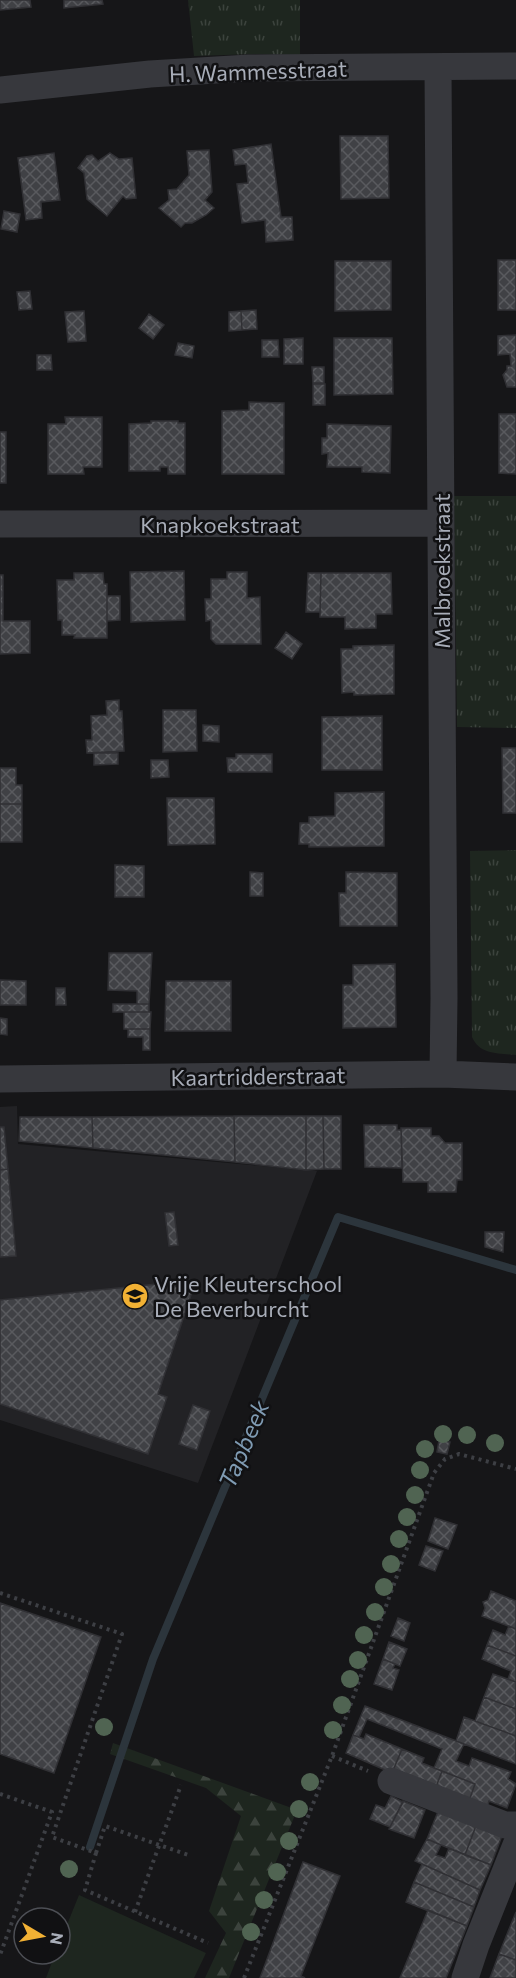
<svg xmlns="http://www.w3.org/2000/svg" width="516" height="1978" font-family="Commissioner,sans-serif">
  <defs>
    <pattern id="grass-tufts" width="24" height="20" patternUnits="userSpaceOnUse" patternTransform="scale(1.5)"><rect width="24" height="20" fill="#1e261f"/><path d="M3 7l-1-3M5 7V3M7 7l1-3M15 17l-1-3M17 17v-4M19 17l1-3" fill="none" stroke="#3c433d"/></pattern>
    <pattern id="forest-firs" width="22" height="20" patternUnits="userSpaceOnUse" patternTransform="scale(1.5)"><rect width="22" height="20" fill="#1e261f"/><path d="M5 1l3.5 6h-7zM16 11l3.5 6h-7z" fill="#3c433d"/></pattern>
    <pattern id="building-cross-hatch" width="8" height="8" patternUnits="userSpaceOnUse" patternTransform="scale(1.5)"><rect width="8" height="8" fill="#404145"/><path d="M0 0l8 8M0 8l8-8" fill="none" stroke="#595a5e"/></pattern>
  </defs>
  <rect width="100%" height="100%" fill="#161618"/>
  <path fill="#222225" d="M17 1106 18 1144 317 1171 198 1483 0 1420V1107Z"/>
  <path fill="url(#grass-tufts)" d="M188 0H300V55L255 54 194 56Z
    M454 496H516V728L457 727Z
    M516 850V1055C498 1053 480 1055 472 1037L470 851Z"/>
  <path fill="url(#forest-firs)" d="M113 1743 297 1810 229 1978H205L226 1933 209 1911 241 1816 206 1788 110 1754Z"/>
  <path fill="#1e261f" d="M79 1895 206 1953 194 1978H46L55 1954H60V1942Z"/>
  <g fill="none" stroke-linecap="round" stroke-linejoin="round">
    <path stroke="#2c353c" stroke-width="8" d="M90 1847 153 1659 338 1217 516 1270"/>
  </g>
  <path fill="url(#building-cross-hatch)" stroke="#303034" stroke-width="1.5" d="M0 0H30L31 7 0 10Z
    M64 0H102L103 4 64 8Z
    M340 136H388L389 198 341 199Z
    M271 144 281 217H292L293 240 266 242 265 220 242 223 237 184 248 183 246 164 235 165 233 150Z
    M209 150 212 192 205 200 214 208 206 215 192 223H185L181 227 159 208 169 200 168 190 177 189 189 175 187 151Z
    M54 153 60 200 41 202 42 218 26 220 18 158Z
    M110 153 119 159 132 158 136 198 126 199 123 196 107 216 87 199 84 173 78 168 87 156 92 155 98 161Z
    M4 211 20 214 17 232 1 229Z
    M498 260H516V310H498Z
    M335 261H391V310L335 311Z
    M30 291 32 309 19 310 17 292Z
    M256 310 257 329 242 330 241 311Z
    M84 311 86 341 68 342 65 312Z
    M241 311 242 330 229 331V312Z
    M149 314 164 325 153 339 139 328Z
    M516 335V387H507L503 375 507 370V366H511L510 354 498 355V336Z
    M303 338V364H284V339Z
    M334 338H392L393 394 334 395Z
    M262 340H278L279 357H262Z
    M178 343 194 346 192 358 175 355Z
    M37 355H51L52 370H37Z
    M312 367H324V383H313Z
    M313 384H325V405H313Z
    M249 402 284 403V474H222V411L249 410Z
    M499 414H516V474L499 473Z
    M65 417H102V467H83L84 474H48V424H66Z
    M151 421H178V423H185V474H168V467H160V471H129V424L151 423Z
    M327 424 391 426 390 473 362 472V467H327L328 453 322 454V438H327Z
    M0 432H6V483H0Z
    M184 571 185 620 131 622 130 572Z
    M227 572H247V598L260 597 261 644H216L211 639V620L206 621 205 599H211V579H227Z
    M74 573H103L104 584H107V638H74L75 635H62V620H58L57 580H74Z
    M308 573H321L320 612H306Z
    M321 573H391L392 614H376V628L345 629V617H320Z
    M0 575H3V621H30V653L0 654Z
    M107 596H120V620L107 621Z
    M286 632 302 644 292 659 275 648Z
    M394 645V694L354 695V692L342 693 341 649H353V646Z
    M119 700V711H122L124 751 87 753 86 740H92L91 716 107 715 106 701Z
    M163 710H196L197 751 163 752Z
    M382 716V770H322V717Z
    M203 725 219 726V742L203 741Z
    M502 748H516V813H503Z
    M94 753H118V764L94 765Z
    M236 754H272V772H228L227 758H236Z
    M151 760H168L169 777 151 778Z
    M0 768H16V785H22V804H0Z
    M384 792V846L309 847V844H299L300 823H309V817L335 816V793Z
    M167 798H214L215 844 168 845Z
    M0 804H22V842H0Z
    M115 865 144 866V897H115Z
    M250 872 263 873V896H250Z
    M346 872 397 873V926H340L339 893H346Z
    M109 953H152L149 1004H137V991L108 990Z
    M395 964 396 1027 343 1028V985H353V965Z
    M0 980 26 981V1005H0Z
    M166 981H231V1031H165Z
    M56 988H65L66 1005H56Z
    M113 1004H149V1012H113Z
    M124 1012H151L150 1029H124Z
    M0 1018 7 1019V1035L0 1034Z
    M128 1029H150V1050H143V1037H128Z
    M234 1116 235 1162 93 1148 92 1117Z
    M234 1116H306V1170L235 1162Z
    M306 1116H323L324 1169 306 1170Z
    M323 1116H341V1169H324Z
    M20 1117H92L93 1148 19 1141Z
    M364 1125H397V1130H401L402 1168 365 1167Z
    M0 1127H4L8 1169 0 1170Z
    M401 1128H431V1136H439L445 1143H462V1180H457L456 1192H428V1182H403Z
    M8 1169 16 1256 0 1257V1170Z
    M174 1212 178 1245 169 1246 165 1213Z
    M485 1232H504L503 1252 485 1247Z
    M167 1283 192 1292 158 1394 167 1397 148 1454 0 1404V1300Z
    M193 1405 210 1411 197 1450 179 1444Z
    M439 1440 450 1442 447 1454 437 1452Z
    M435 1518 457 1525 448 1549 428 1541Z
    M426 1546 443 1551 435 1571 419 1565Z
    M491 1591 516 1601V1629L482 1616 485 1608 483 1602 488 1600Z
    M0 1603 101 1637 54 1773 0 1754Z
    M398 1618 410 1623 404 1641 391 1636Z
    M509 1626 516 1629V1656L487 1645 493 1630 505 1635Z
    M389 1642 407 1649 400 1666 383 1659Z
    M487 1645 516 1656V1682L508 1679 511 1671 482 1659Z
    M383 1659 395 1664 393 1668 399 1670 392 1690 374 1684Z
    M493 1674 516 1682V1709L484 1697Z
    M484 1697 516 1709V1736L475 1721Z
    M365 1706 464 1744 456 1761 469 1766 472 1758 511 1772 508 1779 516 1784 507 1808 489 1801 487 1807 469 1801 475 1784 434 1768 442 1749 367 1719 359 1737 353 1735Z
    M464 1717 516 1736V1764L456 1741Z
    M366 1734 402 1749 392 1773 346 1753 353 1735 364 1739Z
    M402 1749 424 1758 422 1763 442 1771 436 1787 392 1773Z
    M442 1771 475 1784 469 1801 436 1787Z
    M391 1796 403 1802 390 1827 370 1819 376 1805 385 1808Z
    M403 1801 425 1810 414 1838 389 1829Z
    M439 1809 477 1823 465 1855 427 1839Z
    M477 1823 503 1833 491 1865 465 1855Z
    M427 1839 441 1845 436 1855 445 1858 449 1848 491 1865 480 1890 415 1861Z
    M303 1862 340 1876 301 1976 305 1978H260Z
    M422 1864 480 1890 474 1907 414 1882Z
    M414 1882 474 1907 467 1926 406 1902Z
    M428 1910 467 1926 446 1978H400Z
    M516 1912V1960L499 1954Z
    M499 1954 516 1960V1978H490Z"/>
  <g fill="none" stroke-linecap="round" stroke-linejoin="round">
    <path stroke="#3d3f44" stroke-width="4" stroke-dasharray="3 4.5" stroke-linecap="butt" d="M0 1593 122 1634 52 1837 96 1853 85 1890 208 1943
      M332 1756 368 1771
      M0 1794 52 1812 0 1955
      M96 1853 105 1826 191 1856
      M135 1912 181 1785
      M244 1978 332 1756 434 1473 445 1459 459 1454 516 1469"/>
    <path stroke="#37383d" stroke-width="27" d="M438 68 444 998 443 1074
      M0 90 150 74 249 68 516 66
      M0 524 440 523
      M0 1079 443 1074 516 1077
      M391 1781 505 1825H516
      M465 1978 476 1945 516 1845"/>
  </g>
  <g fill="#506452">
    <circle cx="443" cy="1434" r="9"/>
    <circle cx="467" cy="1435" r="9"/>
    <circle cx="495" cy="1443" r="9"/>
    <circle cx="425" cy="1449" r="9"/>
    <circle cx="420" cy="1470" r="9"/>
    <circle cx="415" cy="1495" r="9"/>
    <circle cx="407" cy="1517" r="9"/>
    <circle cx="399" cy="1539" r="9"/>
    <circle cx="391" cy="1564" r="9"/>
    <circle cx="384" cy="1587" r="9"/>
    <circle cx="375" cy="1612" r="9"/>
    <circle cx="364" cy="1635" r="9"/>
    <circle cx="358" cy="1660" r="9"/>
    <circle cx="350" cy="1679" r="9"/>
    <circle cx="342" cy="1705" r="9"/>
    <circle cx="104" cy="1727" r="9"/>
    <circle cx="333" cy="1730" r="9"/>
    <circle cx="310" cy="1782" r="9"/>
    <circle cx="299" cy="1809" r="9"/>
    <circle cx="289" cy="1841" r="9"/>
    <circle cx="69" cy="1869" r="9"/>
    <circle cx="277" cy="1872" r="9"/>
    <circle cx="264" cy="1900" r="9"/>
    <circle cx="251" cy="1932" r="9"/>
  </g>
  <defs>
    <symbol id="school-disc" viewBox="-11 -11 22 22"><circle r="9.5" fill="#f2b134" stroke="#111113"/><path d="M0-5L7-2L0 1L-7-2ZM-4 1L0 2.5L4 1V4Q0 6-4 4Z" fill="#111"/></symbol>
  </defs>
  <g fill-rule="evenodd">
    <use href="#school-disc" x="120" y="1281" width="30" height="30"/>
  </g>
  <g text-anchor="middle" dominant-baseline="central" stroke-width="5" stroke-linejoin="round" paint-order="stroke">
    <g font-size="22" fill="#a8adb8" stroke="#111113">
      <text transform="translate(258 71) rotate(-2)">H. Wammesstraat</text>
      <text x="220" y="524">Knapkoekstraat</text>
      <text transform="translate(441 571) rotate(-90)">Malbroekstraat</text>
      <text transform="translate(258 1076) rotate(-1)">Kaartridderstraat</text>
    </g>
    <g font-size="22" fill="#a8adb8" stroke="#111113" text-anchor="start">
      <text x="154" y="1283">Vrije Kleuterschool<tspan x="154" dy="25">De Beverburcht</tspan></text>
    </g>
    <g font-size="24" font-style="italic" fill="#7f9bb3" stroke="#111113">
      <text transform="translate(243 1444) rotate(-67)">Tapbeek</text>
    </g>
  </g>
  <g transform="translate(42 1936) rotate(100)"><circle r="28" fill="#111113" stroke="#4d4f55" stroke-width="1.5"/>
  <path d="M0-4.5L10 22L0 15L-10 22Z" fill="#f2b134"/>
  <text y="-9" font-size="16" font-weight="bold" text-anchor="middle" fill="#a8adb8">N</text>
  </g>
</svg>
